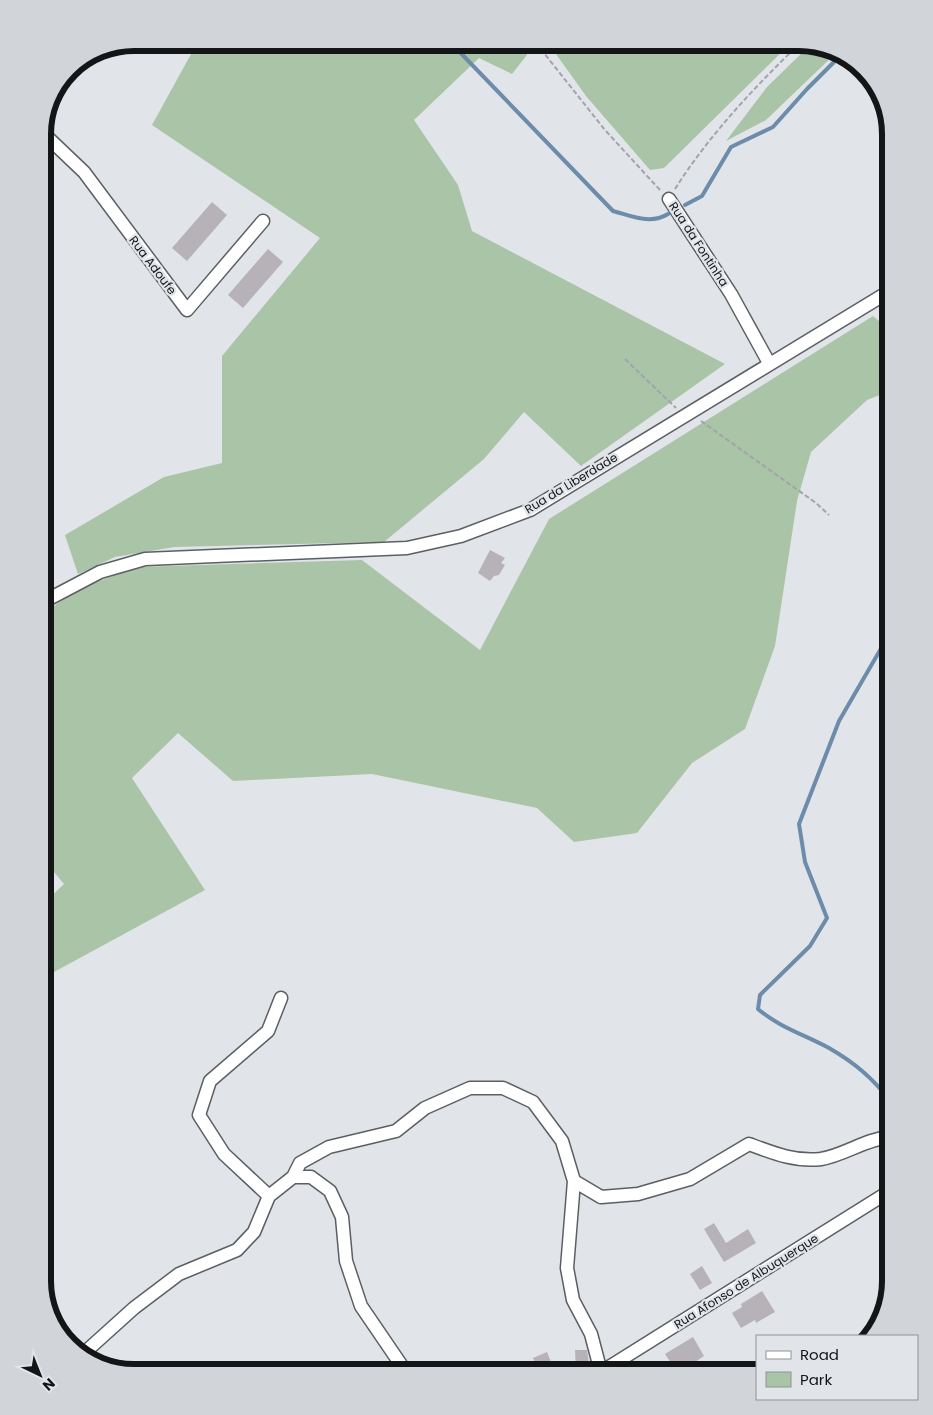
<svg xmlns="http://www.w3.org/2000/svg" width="933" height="1415" font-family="Poppins,sans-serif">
  <rect width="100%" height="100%" fill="#e1e5ea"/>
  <path fill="#aac4a7" d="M227 43H522L527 55 512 74 479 58 414 120 458 185 472 231 725 364 581 466 524 412 484 459 384 542 174 547 115 557 78 574 65 535 164 477 222 463V356L320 238 152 125 196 45Z
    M548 43H791L664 168 650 170 586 96Z
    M810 45 836 53 766 120 726 141 767 87Z
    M873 316 890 330V391L867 400 811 452 797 501 775 646 745 729 692 763 637 833 574 842 537 808 372 774 233 781 178 733 132 778 205 890 43 978V904L64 884 43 859V613L83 587 137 567 362 560 480 650 549 519Z"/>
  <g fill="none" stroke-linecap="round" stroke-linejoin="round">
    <path stroke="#6d8ca9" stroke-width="4" d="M451 43 613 211C632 216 650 225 668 214
      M880 96 885 113
      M685 205 702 196 731 147 773 127 807 89 841 55
      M890 1100C871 1077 855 1063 829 1048 805 1035 779 1027 758 1009L760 995 810 946 827 918 805 862 799 824 839 721 890 633"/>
  </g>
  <path fill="#b6b2b8" d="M212 202 227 215 187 261 172 248Z
    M268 249 283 262 243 308 228 295Z
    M490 550 505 558 501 563 505 565 499 575 494 576 490 581 478 573Z
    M714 1223 726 1243 748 1229 756 1243 724 1262 704 1229Z
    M702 1266 712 1283 700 1290 690 1274Z
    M762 1291 775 1312 756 1323 755 1320 741 1328 732 1313 742 1307 741 1304Z
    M693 1337 704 1356 680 1372H677L665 1354Z
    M575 1350H587L590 1372H576Z
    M547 1352 555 1372H539L533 1358Z"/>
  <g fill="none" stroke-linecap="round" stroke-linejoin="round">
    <defs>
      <path id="minor" d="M43 133 84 172 187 310 263 221
        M669 199 731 294 769 363
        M43 602 100 572 145 559 407 548 461 536 530 510 890 291
        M293 1177 300 1163 329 1147 396 1131 425 1108 470 1088H503L533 1102 562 1141 574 1181 567 1268 573 1300 591 1334 601 1372
        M574 1181 601 1197 638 1194 690 1179 749 1144C773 1153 795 1162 821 1159 845 1155 865 1139 890 1137
        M269 1196 224 1154 199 1115 210 1081 268 1031 281 998
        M50 1309 59 1330
        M83 1354 134 1308 179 1274 237 1250 254 1232 269 1196 293 1177H311L330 1191 342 1217 346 1261 361 1306 406 1372
        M601 1372 890 1191"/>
    </defs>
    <use href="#minor" stroke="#5b5f63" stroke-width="15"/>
    <path stroke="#a1a4a8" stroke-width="2" stroke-dasharray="5 2.5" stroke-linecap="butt" d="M536 43 605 130 660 190
      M675 189C709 135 754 88 800 43
      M625 359 676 408
      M701 421 816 503 829 515"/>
    <use href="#minor" stroke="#fff" stroke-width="12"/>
  </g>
  <g text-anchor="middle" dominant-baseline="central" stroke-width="4.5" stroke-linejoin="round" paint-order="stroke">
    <g font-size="12" fill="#131516" stroke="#e1e5ea">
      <text transform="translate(699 244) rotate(57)">Rua da Fontinha</text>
      <text transform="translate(153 265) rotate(53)">Rua Adoufe</text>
      <text transform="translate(571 483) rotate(-31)">Rua da Liberdade</text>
      <text transform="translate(746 1281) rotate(-32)">Rua Afonso de Albuquerque</text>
    </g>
  </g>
  <path d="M0 0H933V1415H0ZM134 51H799A83 83 0 0 1 882 134V1281A83 83 0 0 1 799 1364H134A83 83 0 0 1 51 1281V134A83 83 0 0 1 134 51Z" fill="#d1d4d9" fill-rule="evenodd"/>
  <path fill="none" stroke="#131516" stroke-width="6" d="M134 51H799A83 83 0 0 1 882 134V1281A83 83 0 0 1 799 1364H134A83 83 0 0 1 51 1281V134A83 83 0 0 1 134 51Z"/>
  <rect x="756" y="1335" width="162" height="65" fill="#e1e5ea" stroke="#8f9295"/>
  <rect x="766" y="1351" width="25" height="8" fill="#ffffff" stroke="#8f9295"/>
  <text x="800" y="1360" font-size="15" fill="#131516">Road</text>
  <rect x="766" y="1372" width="25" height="15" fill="#aac4a7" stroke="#8f9295"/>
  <text x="800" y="1385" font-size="15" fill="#131516">Park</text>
  <g transform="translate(40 1375) rotate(137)" stroke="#e1e5ea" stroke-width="4" paint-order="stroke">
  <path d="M0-4L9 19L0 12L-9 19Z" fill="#131516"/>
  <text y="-8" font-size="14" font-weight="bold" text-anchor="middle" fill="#131516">N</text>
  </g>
</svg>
